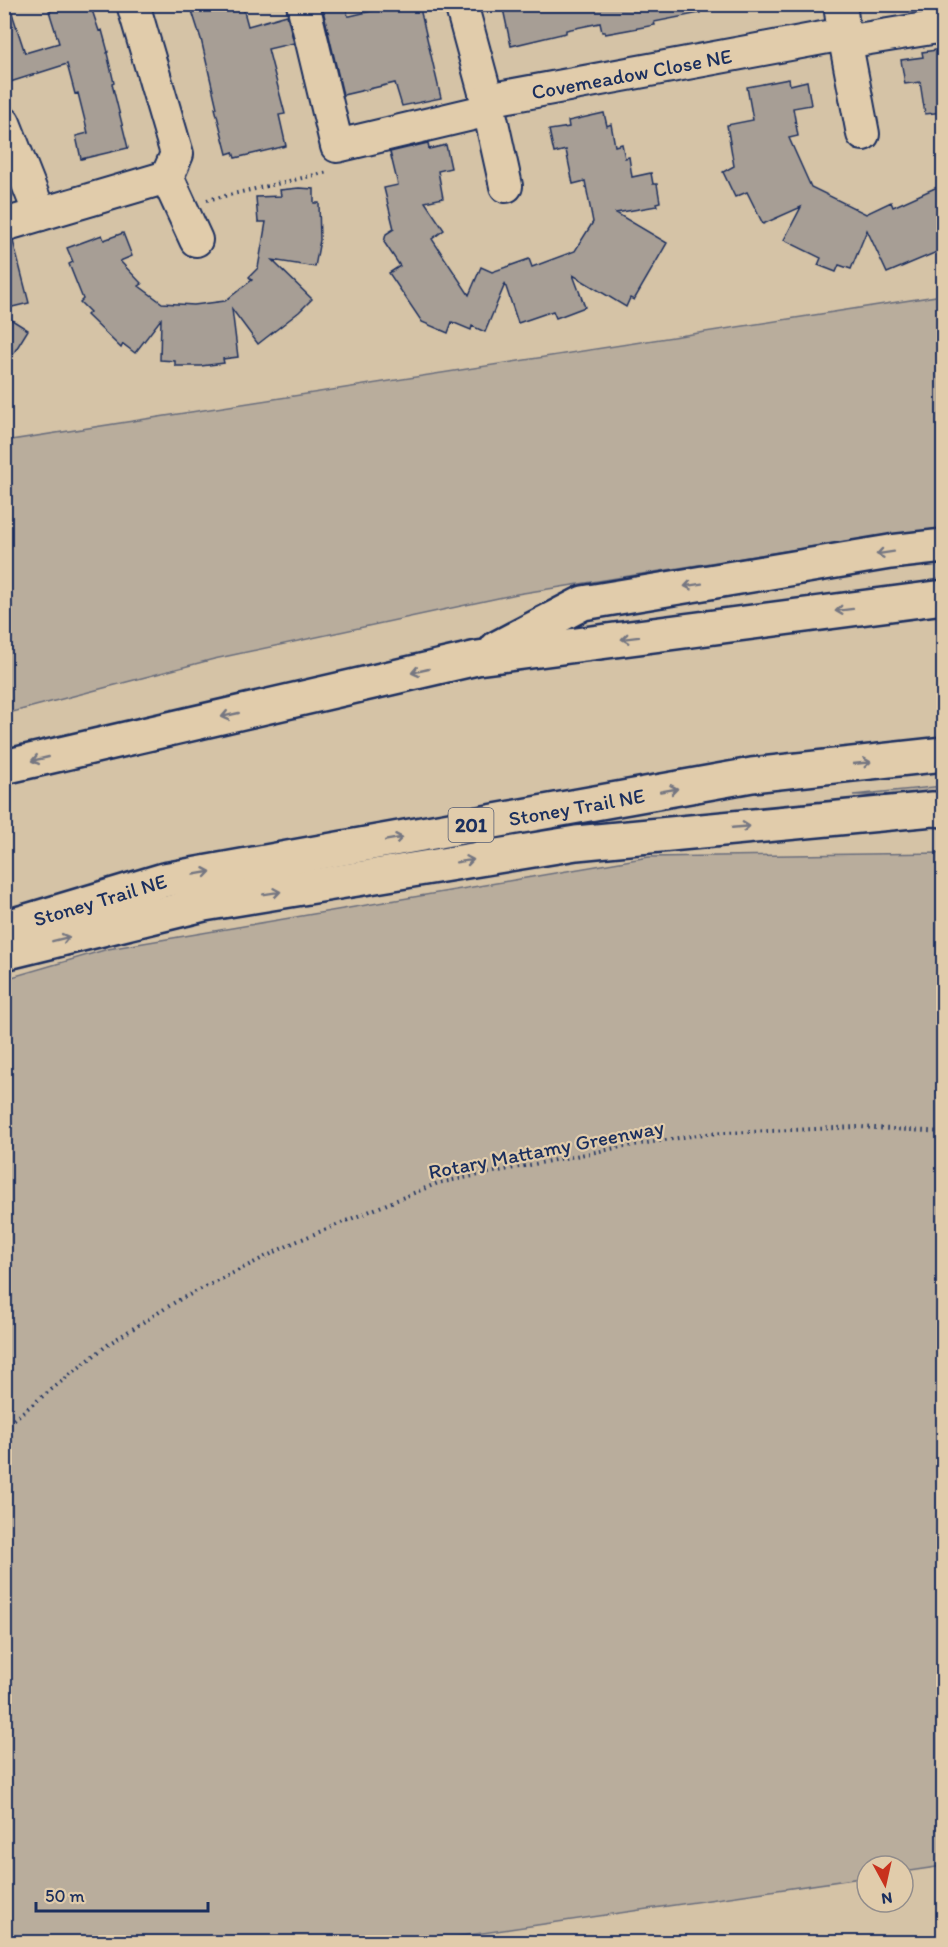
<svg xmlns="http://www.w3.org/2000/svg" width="948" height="1947" font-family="Itim,sans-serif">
  <rect width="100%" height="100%" fill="#d5c3a6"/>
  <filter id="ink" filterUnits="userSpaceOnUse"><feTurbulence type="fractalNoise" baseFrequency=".0167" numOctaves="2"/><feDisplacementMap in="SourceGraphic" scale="12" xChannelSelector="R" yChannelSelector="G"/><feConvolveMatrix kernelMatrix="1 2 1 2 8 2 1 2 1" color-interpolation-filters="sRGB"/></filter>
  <g filter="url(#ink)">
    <path fill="#b9ad9c" stroke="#6a6e7d" stroke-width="1.5" d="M943 295V528L879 536 517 594 214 659 5 714V441Z
      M943 786V795H853Z
      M943 853V1866L903 1872V1866H867V1877L421 1942H5V979L108 949 649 857Z"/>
    <path fill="#a79e95" stroke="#1b2f5e" stroke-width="1.5" d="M4 4H9L25 53 59 43 49 11 70 4H90L99 31 102 30 108 52 107 53 114 83 112 84 128 148 81 159 76 136 88 133 78 93 75 94 67 64 4 84Z
      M213 4H242L248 26 287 15 294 43 268 49 285 114 279 115 286 146 235 158 233 152 227 154 215 108H217L201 39 192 11Z
      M326 4H345L348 16H350L402 4H419L441 98 402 106 395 83 343 95 322 6Z
      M502 4H699L700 13 654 22 655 25 605 34V32H602L600 23 566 30V33L511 46Z
      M944 49V112L925 114 920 82 905 84 901 60 923 57 922 52Z
      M789 79 790 85 807 81 811 105 793 108 798 136 789 138 811 187 866 214 891 202 893 207 944 184V249L887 273 867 230 851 269 839 265 836 272 818 265 821 258 784 240 801 207 763 224 747 192 735 197 723 172 734 166 727 125 753 120 747 87Z
      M604 113 607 126 611 124 615 146 622 144 625 158 629 157 632 177 651 173 653 184H657L660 202 656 203 657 206 616 213 667 243 634 300 630 298 626 307 573 275 585 307 556 318 553 311 518 323 505 284 485 332 472 326 471 330 452 322 448 333 422 322 389 273 400 266 384 242 386 234 394 229 384 188 398 185 390 152 428 143 429 149 446 145 451 168 438 171 443 198 425 202 444 230 432 239 469 295 481 267 492 272 529 259 532 267 575 251 593 222 585 181 573 184 566 150 554 153 549 130 569 127 568 121Z
      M299 188 314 189V203H319L320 240 315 267 272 260 312 299 299 312 258 344 232 309 238 357 223 359 224 363 201 366H175V361L160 360 161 319 135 353 123 344 121 348 87 315 90 312 80 302 83 299 69 264 73 262 67 248 102 235 104 240 123 233 132 256 120 261 142 284 139 286 162 303 194 305 225 301 252 280 249 277 258 268 266 222H258L256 197 281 196 280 190Z
      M13 241 29 303 4 309V242Z
      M4 315 28 330 4 369Z"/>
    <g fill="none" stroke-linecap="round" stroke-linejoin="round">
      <defs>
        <g id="minor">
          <path d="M133 4 177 154 167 177"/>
          <path d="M303 4 337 146 489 110"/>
          <path d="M461 4 487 100 506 186"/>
          <path d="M844 34 863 134"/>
          <path d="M845 42 944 26"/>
          <path id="s1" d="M487 100 844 34 840 4"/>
          <path d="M4 123 40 214"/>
          <path d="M167 177 196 240"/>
          <path d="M4 225 167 177"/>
        </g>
        <g id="highway">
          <path d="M497 648 583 603 890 552 944 546"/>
          <path d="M4 767 477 658 944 597"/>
          <path id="s2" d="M4 928 164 880 752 775 944 754"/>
          <path d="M4 953 204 904 576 843 933 809 944 810"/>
        </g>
      </defs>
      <use href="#minor" stroke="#1b2f5e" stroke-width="36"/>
      <use href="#highway" stroke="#1b2f5e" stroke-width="38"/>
      <path stroke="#1b2f5e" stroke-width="4" stroke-dasharray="1.5 4.5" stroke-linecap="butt" d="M207 200 328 172
        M4 1427 110 1343 177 1301 295 1242 438 1183 621 1147 704 1134 858 1127 944 1132"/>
      <use href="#minor" stroke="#e1ccab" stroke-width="32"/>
      <use href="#highway" stroke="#e1ccab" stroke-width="33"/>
    </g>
    <defs><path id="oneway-shaft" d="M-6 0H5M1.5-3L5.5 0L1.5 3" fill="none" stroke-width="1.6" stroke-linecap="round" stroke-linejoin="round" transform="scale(1.5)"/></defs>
    <g stroke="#747681">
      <use href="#oneway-shaft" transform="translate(885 553) rotate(171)"/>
      <use href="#oneway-shaft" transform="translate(693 585) rotate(171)"/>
      <use href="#oneway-shaft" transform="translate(844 610) rotate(173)"/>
      <use href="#oneway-shaft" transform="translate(630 638) rotate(173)"/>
      <use href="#oneway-shaft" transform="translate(420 671) rotate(167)"/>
      <use href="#oneway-shaft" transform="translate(230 715) rotate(167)"/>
      <use href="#oneway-shaft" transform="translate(40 759) rotate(167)"/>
      <use href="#oneway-shaft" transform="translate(862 763) rotate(-6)"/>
      <use href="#oneway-shaft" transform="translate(669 790) rotate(-10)"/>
      <use href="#oneway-shaft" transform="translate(741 827) rotate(-5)"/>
      <use href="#oneway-shaft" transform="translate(394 839) rotate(-10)"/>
      <use href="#oneway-shaft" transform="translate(465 861) rotate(-9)"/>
      <use href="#oneway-shaft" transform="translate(202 873) rotate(-10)"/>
      <use href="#oneway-shaft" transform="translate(272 893) rotate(-9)"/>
      <use href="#oneway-shaft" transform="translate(61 939) rotate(-14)"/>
    </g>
  </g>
  <g text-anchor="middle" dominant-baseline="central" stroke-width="4.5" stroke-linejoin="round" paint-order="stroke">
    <rect fill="#e1ccab" stroke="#565e75" stroke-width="1.5" x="448.5" y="808" width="45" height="34" rx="4.5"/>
    <g font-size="20" font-weight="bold" fill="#1b2f5e">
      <text x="471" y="825">201</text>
    </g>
    <g font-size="21" fill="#1b2f5e" stroke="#e1ccab">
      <text stroke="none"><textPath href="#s1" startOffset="147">Covemeadow Close NE</textPath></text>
      <text stroke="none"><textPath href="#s2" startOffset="586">Stoney Trail NE</textPath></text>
      <text stroke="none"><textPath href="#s2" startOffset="100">Stoney Trail NE</textPath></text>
      <text transform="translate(546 1149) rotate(-11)">Rotary Mattamy Greenway</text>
    </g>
  </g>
  <rect width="948" height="1947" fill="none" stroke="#e1ccab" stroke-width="24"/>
  <rect x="12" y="12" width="924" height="1923" fill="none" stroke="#1b2f5e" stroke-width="2" filter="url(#ink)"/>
  <g transform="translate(885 1884) rotate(172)"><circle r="28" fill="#e1ccab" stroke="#928d8c" stroke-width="1.5"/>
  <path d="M0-4.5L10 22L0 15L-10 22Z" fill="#c8321e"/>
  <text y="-9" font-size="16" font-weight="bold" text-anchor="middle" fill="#1b2f5e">N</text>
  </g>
  <path d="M36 1902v9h172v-9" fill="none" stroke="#1b2f5e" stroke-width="3"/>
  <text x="45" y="1902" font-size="18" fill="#1b2f5e" stroke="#e1ccab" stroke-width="4.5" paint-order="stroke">50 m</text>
</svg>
